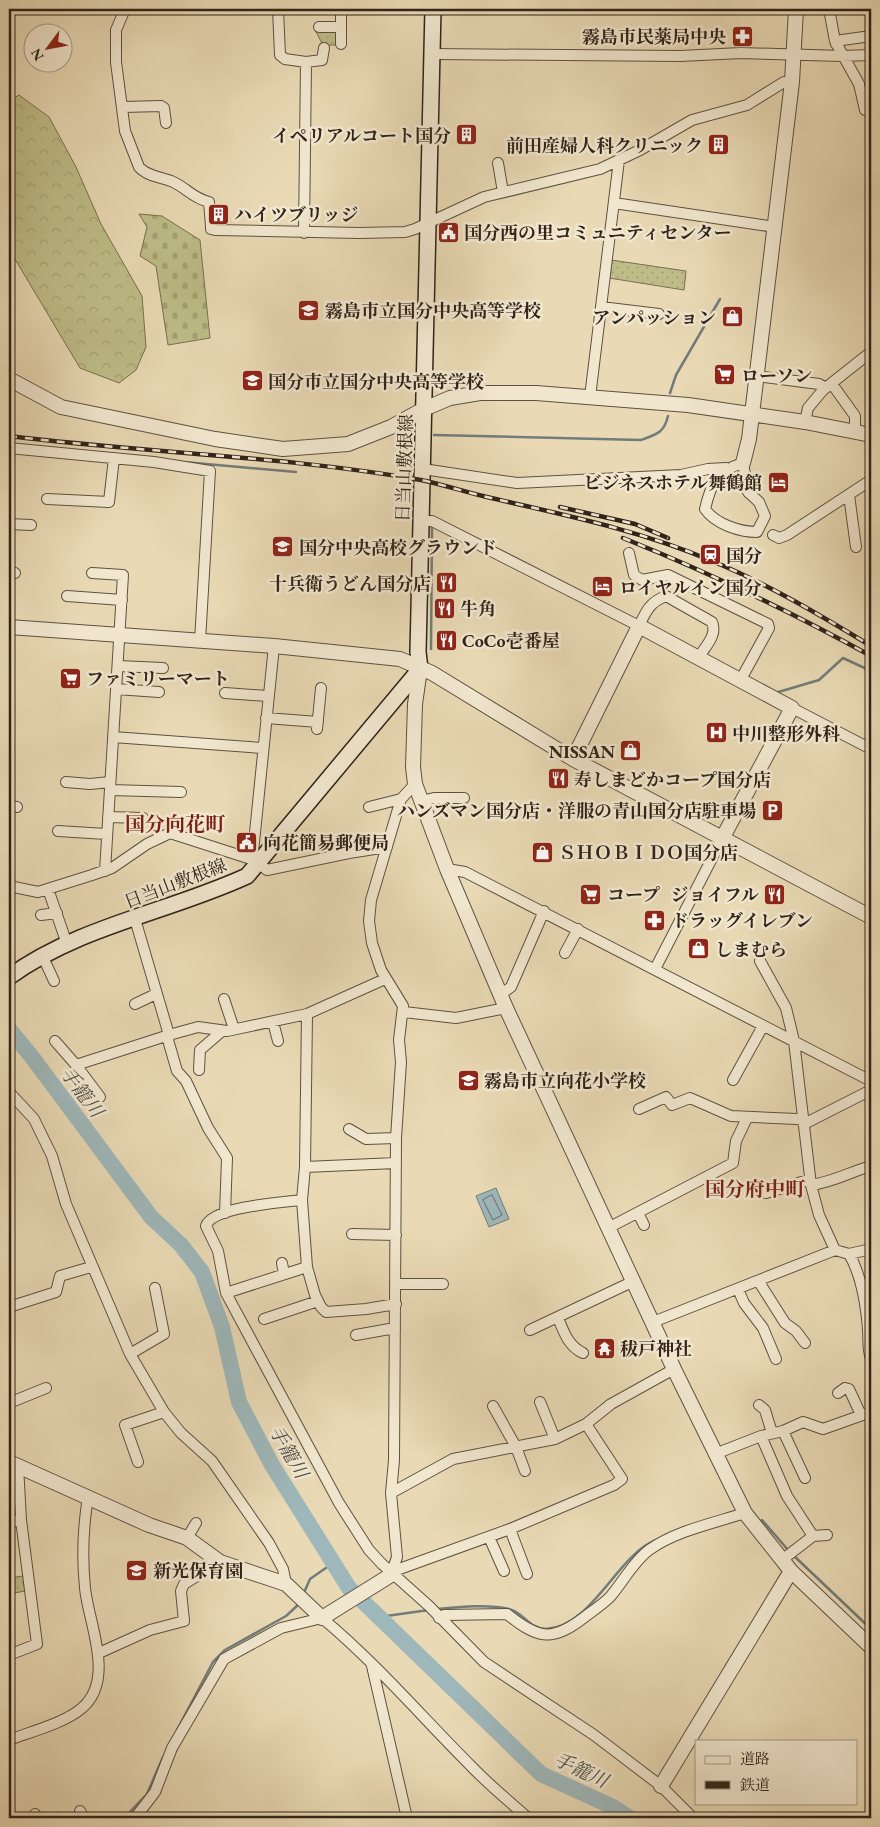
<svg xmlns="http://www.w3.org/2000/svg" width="880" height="1827" font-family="'EB Garamond','Noto Serif JP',serif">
  <defs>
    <pattern id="grass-dots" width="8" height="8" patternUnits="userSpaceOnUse" patternTransform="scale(1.25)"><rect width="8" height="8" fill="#bebd88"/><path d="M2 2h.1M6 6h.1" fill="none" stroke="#a4a275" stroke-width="1.8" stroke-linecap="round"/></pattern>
    <pattern id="forest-crowns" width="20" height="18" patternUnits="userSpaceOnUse" patternTransform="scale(1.25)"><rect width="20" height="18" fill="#bebd88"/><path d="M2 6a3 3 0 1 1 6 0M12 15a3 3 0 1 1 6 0" fill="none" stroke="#a4a275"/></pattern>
    <pattern id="cemetery-stones" width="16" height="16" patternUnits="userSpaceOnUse" patternTransform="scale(1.25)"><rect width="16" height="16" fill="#bebd88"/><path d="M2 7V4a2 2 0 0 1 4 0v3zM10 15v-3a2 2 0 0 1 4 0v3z" fill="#a4a275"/></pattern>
  </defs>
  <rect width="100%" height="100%" fill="#e9dab5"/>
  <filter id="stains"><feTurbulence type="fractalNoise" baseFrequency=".004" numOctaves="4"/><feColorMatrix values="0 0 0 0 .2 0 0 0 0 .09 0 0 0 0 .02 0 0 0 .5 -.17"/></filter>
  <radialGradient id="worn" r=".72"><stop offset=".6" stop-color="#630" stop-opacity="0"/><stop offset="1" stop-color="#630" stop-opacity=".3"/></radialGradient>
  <path fill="url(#grass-dots)" stroke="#777051" d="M315 30 338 32V45H323Z
    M611 260 686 271 684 290 609 278Z
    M23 1576 25 1591 9 1594V1578Z"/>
  <path fill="url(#forest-crowns)" stroke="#777051" d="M19 95 49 117 76 167 101 224 142 296 146 347 136 370 119 383 80 368 9 249V101Z"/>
  <path fill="url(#cemetery-stones)" stroke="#777051" d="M139 214 162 216 200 240 210 338 168 345 156 266 140 256 147 227Z"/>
  <path fill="#9eb7ba" stroke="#727c7a" d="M496 1188 509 1219 489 1227 476 1196Z"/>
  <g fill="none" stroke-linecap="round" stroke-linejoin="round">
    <path stroke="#676d6a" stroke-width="1" d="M492 1195 502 1215 493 1220 483 1200Z"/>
    <path stroke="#727c7a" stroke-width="2.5" d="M670 393 676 375 720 299
      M434 435 641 440C657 434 664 433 668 416
      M184 462 296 472
      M431 649 432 527
      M775 693 819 680 843 658 871 671
      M762 1520 789 1551
      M793 1555 871 1629
      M303 1595 310 1579 333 1563
      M437 1609C459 1607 488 1604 509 1609 523 1612 529 1629 546 1629 592 1627 617 1555 656 1540
      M379 1617 429 1610
      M177 1730 213 1662 225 1650 286 1616 299 1604
      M124 1818 147 1794 163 1757"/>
    <path stroke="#9eb7ba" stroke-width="16" d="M9 1029 32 1057 151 1217 181 1245 202 1272 222 1327 239 1402 272 1465 349 1588 541 1774 613 1807 630 1818"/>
    <defs>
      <path id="minor" d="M125 9 116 30V62L125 131 139 167C147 176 160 177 171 181 186 187 192 198 209 202L211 226V229L215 230 359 233 405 232 415 229 484 197 600 169 640 150 692 120 747 105 784 82H792
        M278 9 280 55 285 59 306 62 304 233
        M341 9V44
        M829 9 835 41 859 84 865 110 871 111
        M319 27H340
        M836 44 842 40 871 36
        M432 54 680 56 741 53 842 56 871 55
        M306 62 322 60 324 48
        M123 107 161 106 164 108 166 123
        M498 163 503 192
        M614 203 775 227
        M601 307 659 314
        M756 376 819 384 826 388
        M832 384 855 416V432
        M590 397 619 160
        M805 422 808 408 823 390 871 352
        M9 448 154 462 210 471 200 641
        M743 463 748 492 759 502 765 516 757 532C740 532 715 524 705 509 711 483 717 471 743 463Z
        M423 469 517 483 681 475 708 469 726 468
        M849 495 856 547
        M47 499 109 502 114 458
        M421 521H432L639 626C646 611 650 602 666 596L712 622C718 636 704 647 698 659
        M9 524 31 525
        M773 535 779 538 787 535 871 480
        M629 553 634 575 642 580 668 575 768 624 769 628 740 681
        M9 573H15
        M92 573 123 575 105 871
        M67 596 122 600
        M118 666 163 668
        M116 689 159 692
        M225 693 267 696
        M792 708 871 749
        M266 718 318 722
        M317 729 321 688
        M113 737 262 748
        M66 782 90 784 110 782
        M110 790 181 792
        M421 801 434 798H464
        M9 806 17 807
        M369 807 401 799
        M108 817 143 818
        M58 831 106 834
        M257 863 253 852 274 646
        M447 869 465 872 871 1081
        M9 886 38 892 92 875 112 868 147 844 170 833 254 860 267 870 349 853 387 847
        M48 889 67 944
        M41 915 57 913
        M135 919 169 1035 198 1027 227 1031 307 1014 385 979
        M565 953 578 929
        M42 955 54 981
        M760 961 786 1008 794 1041 811 1185 819 1215 835 1250
        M655 969 723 837
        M500 995 511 987 544 911
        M224 999 234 1029
        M135 1004 156 994
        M404 1012 456 1018 506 1008
        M307 1014 305 1167 302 1200 307 1267 315 1295 321 1307 326 1312 366 1309 396 1304
        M273 1022 278 1041
        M55 1041 76 1065 169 1035 168 1040 177 1071 186 1081 208 1128 227 1158 225 1213
        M76 1065 100 1097
        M199 1070 200 1050 222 1031
        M733 1080 763 1026
        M9 1092 34 1119 52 1156 66 1204 130 1354 164 1412 181 1433 212 1461 269 1543 283 1569 286 1584
        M639 1109 666 1097 672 1105 690 1098 731 1116 797 1119 808 1122 871 1090
        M349 1129 366 1139 396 1138
        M305 1167 396 1163
        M766 1193 808 1180 811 1185C833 1182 850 1172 871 1166
        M302 1200C283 1202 212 1207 206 1226L218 1251 226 1293 339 1503 369 1550 382 1564 429 1606 484 1662 594 1735 661 1786 693 1818
        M638 1213 644 1225
        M608 1228 733 1163 736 1141 747 1118
        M352 1234 396 1235
        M849 1254C862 1276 866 1304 868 1329 869 1342 867 1346 871 1359
        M282 1263 284 1274
        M759 1282 785 1323 796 1331 805 1343
        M397 1284H443
        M738 1289 744 1303 763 1328 776 1359
        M226 1293 307 1267
        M9 1307 56 1292 60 1276 91 1267
        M558 1318C564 1332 568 1346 583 1353
        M264 1319 318 1301
        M653 1322 835 1250 849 1254 871 1249
        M530 1330 634 1281
        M356 1335 395 1328
        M130 1354 164 1334 155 1288
        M838 1393 845 1388 849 1389 861 1415
        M540 1402 555 1439
        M9 1403 46 1388
        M759 1405 765 1410 772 1433
        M493 1406 516 1447 525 1471
        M783 1431 805 1478
        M761 1436 787 1496 813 1536
        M715 1454 761 1436 783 1431 803 1422 823 1429 871 1412
        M138 1462 125 1425 164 1412
        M391 1493 453 1459 555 1439 586 1424 611 1404 674 1369
        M9 1522 21 1520
        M510 1529 527 1574
        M489 1537 504 1571
        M187 1538 196 1523
        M782 1560 813 1536 827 1535
        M391 1572 510 1529 614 1485 622 1479 586 1424
        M391 1575 397 1557 391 1493 394 1460 396 1138 401 1062 399 1040 403 1006 381 970 372 943 369 921 371 900 401 799 415 784
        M439 1618 444 1615 507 1614C539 1640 553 1642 586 1616 594 1610 603 1604 610 1597 623 1582 633 1562 649 1550 675 1531 714 1523 745 1513
        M99 1653 150 1630 184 1621 181 1591 184 1584 220 1562
        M9 1655 37 1644 21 1520 18 1466
        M372 1666 407 1818
        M9 1740C30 1732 65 1723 82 1708 116 1679 88 1622 85 1588 82 1558 83 1527 88 1497
        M80 1811 84 1818
        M35 1814 37 1818
        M135 1818 155 1792 172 1748 224 1659 281 1628 322 1618C376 1663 422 1717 471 1766 489 1785 509 1801 528 1818"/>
      <path id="tertiary" d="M9 379 61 407 215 439 283 449 348 444 391 427 424 409 450 398 480 393H536L688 405 805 422 871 435
        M743 463 749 439 792 82 796 9
        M9 627 274 646 400 659 432 673 573 759 871 917
        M420 669 415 704 413 767 415 784 447 869 506 1008 674 1369 745 1513 791 1571 871 1647
        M573 759 639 626 792 708 723 837
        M9 1462 149 1525 187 1538 220 1562 286 1584 322 1618 391 1575
        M661 1786 791 1571"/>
      <path id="secondary" d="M9 977C79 926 169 912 247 876L420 669 418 652 433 9"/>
    </defs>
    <use href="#minor" stroke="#5e5141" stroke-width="12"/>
    <use href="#tertiary" stroke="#5e5141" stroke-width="16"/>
    <use href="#secondary" stroke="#30231a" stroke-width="18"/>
    <use href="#minor" stroke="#f1e7cf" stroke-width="10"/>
    <use href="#tertiary" stroke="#f1e7cf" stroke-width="14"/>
    <use href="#secondary" stroke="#f1e7cf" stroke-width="15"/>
    <defs>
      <path id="rail" d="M9 436C146 453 285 456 421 480 445 485 468 493 491 498 565 515 642 531 712 561 768 584 820 615 871 646
        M560 507 635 524 668 538
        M623 538C708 572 791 612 871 656"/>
    </defs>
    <use href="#rail" stroke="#30231a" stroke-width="4.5"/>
    <use href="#rail" stroke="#f1e7cf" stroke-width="2.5" stroke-dasharray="8" stroke-linecap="butt"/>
  </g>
  <defs>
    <symbol id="pharmacy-square" viewBox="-11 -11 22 22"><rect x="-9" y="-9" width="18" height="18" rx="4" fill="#8f2418" stroke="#f1e7cf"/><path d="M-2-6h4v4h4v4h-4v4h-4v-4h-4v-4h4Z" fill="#fff"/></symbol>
    <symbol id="building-square" viewBox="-11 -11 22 22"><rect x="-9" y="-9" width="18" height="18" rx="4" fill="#8f2418" stroke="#f1e7cf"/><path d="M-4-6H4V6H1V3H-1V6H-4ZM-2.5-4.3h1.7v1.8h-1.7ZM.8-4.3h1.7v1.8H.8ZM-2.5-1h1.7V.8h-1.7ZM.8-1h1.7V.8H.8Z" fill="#fff"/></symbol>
    <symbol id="civic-square" viewBox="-11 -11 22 22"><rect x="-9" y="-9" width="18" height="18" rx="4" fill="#8f2418" stroke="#f1e7cf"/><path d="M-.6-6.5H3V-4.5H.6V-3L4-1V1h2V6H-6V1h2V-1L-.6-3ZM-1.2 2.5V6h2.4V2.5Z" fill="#fff"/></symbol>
    <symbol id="school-square" viewBox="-11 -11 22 22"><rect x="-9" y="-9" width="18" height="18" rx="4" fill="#8f2418" stroke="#f1e7cf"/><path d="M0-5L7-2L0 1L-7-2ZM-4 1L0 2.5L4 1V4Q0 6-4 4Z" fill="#fff"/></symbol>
    <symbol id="shop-square" viewBox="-11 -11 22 22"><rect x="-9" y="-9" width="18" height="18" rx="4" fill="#8f2418" stroke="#f1e7cf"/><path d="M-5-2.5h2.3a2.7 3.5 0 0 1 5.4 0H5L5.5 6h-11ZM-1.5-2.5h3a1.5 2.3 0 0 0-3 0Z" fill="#fff"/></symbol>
    <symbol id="supermarket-square" viewBox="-11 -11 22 22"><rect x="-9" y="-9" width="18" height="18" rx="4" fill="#8f2418" stroke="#f1e7cf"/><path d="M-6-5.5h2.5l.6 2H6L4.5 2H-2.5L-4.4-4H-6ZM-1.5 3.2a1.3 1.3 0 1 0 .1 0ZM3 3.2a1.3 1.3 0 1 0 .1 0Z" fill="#fff"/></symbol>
    <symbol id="hotel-square" viewBox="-11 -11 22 22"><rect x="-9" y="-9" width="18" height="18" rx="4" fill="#8f2418" stroke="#f1e7cf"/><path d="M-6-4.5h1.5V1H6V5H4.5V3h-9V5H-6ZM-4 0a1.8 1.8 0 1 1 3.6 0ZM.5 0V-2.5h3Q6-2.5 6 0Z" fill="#fff"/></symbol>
    <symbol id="station-square" viewBox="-11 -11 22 22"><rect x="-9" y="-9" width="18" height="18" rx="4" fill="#8f2418" stroke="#f1e7cf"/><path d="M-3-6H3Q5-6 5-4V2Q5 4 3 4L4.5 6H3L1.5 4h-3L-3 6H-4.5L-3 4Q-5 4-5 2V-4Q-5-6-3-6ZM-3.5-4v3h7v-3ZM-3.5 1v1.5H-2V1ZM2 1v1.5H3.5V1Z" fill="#fff"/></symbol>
    <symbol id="restaurant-square" viewBox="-11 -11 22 22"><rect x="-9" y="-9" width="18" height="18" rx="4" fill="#8f2418" stroke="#f1e7cf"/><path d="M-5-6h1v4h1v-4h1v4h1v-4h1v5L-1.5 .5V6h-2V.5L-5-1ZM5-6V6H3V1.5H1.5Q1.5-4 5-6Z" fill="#fff"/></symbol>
    <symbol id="hospital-square" viewBox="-11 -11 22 22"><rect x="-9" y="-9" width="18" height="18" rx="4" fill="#8f2418" stroke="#f1e7cf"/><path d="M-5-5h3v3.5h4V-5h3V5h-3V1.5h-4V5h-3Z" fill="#fff"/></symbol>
    <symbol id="parking-square" viewBox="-11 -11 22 22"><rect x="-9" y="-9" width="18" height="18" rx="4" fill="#8f2418" stroke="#f1e7cf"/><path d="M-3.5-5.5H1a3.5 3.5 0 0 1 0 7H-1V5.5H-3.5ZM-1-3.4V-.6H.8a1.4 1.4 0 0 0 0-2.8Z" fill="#fff"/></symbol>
    <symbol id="temple-square" viewBox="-11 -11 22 22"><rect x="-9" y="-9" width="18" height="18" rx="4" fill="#8f2418" stroke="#f1e7cf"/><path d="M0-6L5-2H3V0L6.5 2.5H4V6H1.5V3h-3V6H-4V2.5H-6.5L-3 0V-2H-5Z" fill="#fff"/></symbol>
  </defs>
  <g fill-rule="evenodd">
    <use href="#pharmacy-square" x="730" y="24" width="25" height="25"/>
    <use href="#building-square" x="454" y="122" width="25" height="25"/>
    <use href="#building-square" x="706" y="132" width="25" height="25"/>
    <use href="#building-square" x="206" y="202" width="25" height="25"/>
    <use href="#civic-square" x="436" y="220" width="25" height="25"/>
    <use href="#school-square" x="296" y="298" width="25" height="25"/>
    <use href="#shop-square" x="720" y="304" width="25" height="25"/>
    <use href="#supermarket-square" x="712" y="362" width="25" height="25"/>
    <use href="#school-square" x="240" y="368" width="25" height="25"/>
    <use href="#hotel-square" x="766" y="470" width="25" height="25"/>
    <use href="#school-square" x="270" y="534" width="25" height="25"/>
    <use href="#station-square" x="698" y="542" width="25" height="25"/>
    <use href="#restaurant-square" x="434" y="570" width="25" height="25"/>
    <use href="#hotel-square" x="590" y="574" width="25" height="25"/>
    <use href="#restaurant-square" x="432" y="596" width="25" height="25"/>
    <use href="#restaurant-square" x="434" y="628" width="25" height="25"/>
    <use href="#supermarket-square" x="58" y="666" width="25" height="25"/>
    <use href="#hospital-square" x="704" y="720" width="25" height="25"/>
    <use href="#shop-square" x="618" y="738" width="25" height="25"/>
    <use href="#restaurant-square" x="546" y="766" width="25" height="25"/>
    <use href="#parking-square" x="760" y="798" width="25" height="25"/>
    <use href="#civic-square" x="234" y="830" width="25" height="25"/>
    <use href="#shop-square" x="530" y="840" width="25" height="25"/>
    <use href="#supermarket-square" x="578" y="882" width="25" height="25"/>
    <use href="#restaurant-square" x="762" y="882" width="25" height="25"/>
    <use href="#pharmacy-square" x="642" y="908" width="25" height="25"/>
    <use href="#shop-square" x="686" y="936" width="25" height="25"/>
    <use href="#school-square" x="456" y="1068" width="25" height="25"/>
    <use href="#temple-square" x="592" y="1336" width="25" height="25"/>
    <use href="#school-square" x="124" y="1558" width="25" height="25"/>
  </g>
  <g text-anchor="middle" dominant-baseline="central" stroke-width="5" stroke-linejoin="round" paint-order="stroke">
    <g font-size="18" font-weight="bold" fill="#30231a" stroke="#f1e7cf" text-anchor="start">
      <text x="726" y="36" text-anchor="end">霧島市民薬局中央</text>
      <text x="451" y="135" text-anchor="end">イペリアルコート国分</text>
      <text x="703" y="145" text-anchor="end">前田産婦人科クリニック</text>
      <text x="234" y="214">ハイツブリッジ</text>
      <text x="464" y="232">国分西の里コミュニティセンター</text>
      <text x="325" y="310">霧島市立国分中央高等学校</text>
      <text x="716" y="317" text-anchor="end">アンパッション</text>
      <text x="741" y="375">ローソン</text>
      <text x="268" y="381">国分市立国分中央高等学校</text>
      <text x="762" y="482" text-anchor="end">ビジネスホテル舞鶴館</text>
      <text x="299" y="547">国分中央高校グラウンド</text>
      <text x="726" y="555">国分</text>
      <text x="431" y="583" text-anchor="end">十兵衛うどん国分店</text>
      <text x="619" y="587">ロイヤルイン国分</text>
      <text x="460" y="608">牛角</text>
      <text x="462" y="640">CoCo壱番屋</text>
      <text x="86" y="678">ファミリーマート</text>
      <text x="732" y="733">中川整形外科</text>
      <text x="615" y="751" text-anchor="end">NISSAN</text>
      <text x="574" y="779">寿しまどかコープ国分店</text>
      <text x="756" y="810" text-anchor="end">ハンズマン国分店・洋服の青山国分店駐車場</text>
      <text x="263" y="842">向花簡易郵便局</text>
      <text x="558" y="852">ＳＨＯＢＩＤＯ国分店</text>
      <text x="607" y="894">コープ</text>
      <text x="759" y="894" text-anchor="end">ジョイフル</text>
      <text x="671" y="920">ドラッグイレブン</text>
      <text x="715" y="949">しまむら</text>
      <text x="484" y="1080">霧島市立向花小学校</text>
      <text x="620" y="1348">秡戸神社</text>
      <text x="153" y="1570">新光保育園</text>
    </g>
    <g font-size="18" fill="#30231a" stroke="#f1e7cf">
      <text transform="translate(404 468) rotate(-88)">日当山敷根線</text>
      <text transform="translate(175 883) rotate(-21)">日当山敷根線</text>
    </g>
    <g font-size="19" font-style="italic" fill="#514f4a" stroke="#f1e7cf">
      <text transform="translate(82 1092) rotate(53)">手籠川</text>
      <text transform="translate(289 1452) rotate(60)">手籠川</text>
      <text transform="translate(581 1770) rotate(25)">手籠川</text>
    </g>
    <g font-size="20" font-weight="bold" fill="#7a1f14" stroke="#f1e7cf">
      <text x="175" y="824">国分向花町</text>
      <text x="755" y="1189">国分府中町</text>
    </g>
  </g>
  <rect width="880" height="1827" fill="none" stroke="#e9dab5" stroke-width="30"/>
  <rect x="10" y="10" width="860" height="1807" fill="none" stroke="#30231a" stroke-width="2.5"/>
  <rect x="15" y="15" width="850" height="1797" fill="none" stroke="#30231a"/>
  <rect x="695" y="1740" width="162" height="65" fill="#f1e7cf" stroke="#a49987"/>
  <rect x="705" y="1756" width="25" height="8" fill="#f1e7cf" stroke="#a49987"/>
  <text x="740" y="1764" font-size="15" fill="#30231a">道路</text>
  <rect x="705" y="1781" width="25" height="8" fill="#30231a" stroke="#a49987"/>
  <text x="740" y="1790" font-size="15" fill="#30231a">鉄道</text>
  <g transform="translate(48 48) rotate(238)"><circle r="24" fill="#f1e7cf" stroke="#a49987"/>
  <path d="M0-4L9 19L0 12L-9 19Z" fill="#8f2418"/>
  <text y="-8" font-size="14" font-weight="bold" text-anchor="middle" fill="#30231a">N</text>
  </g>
  <rect width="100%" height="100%" filter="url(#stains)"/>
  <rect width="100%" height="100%" fill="url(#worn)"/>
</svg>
